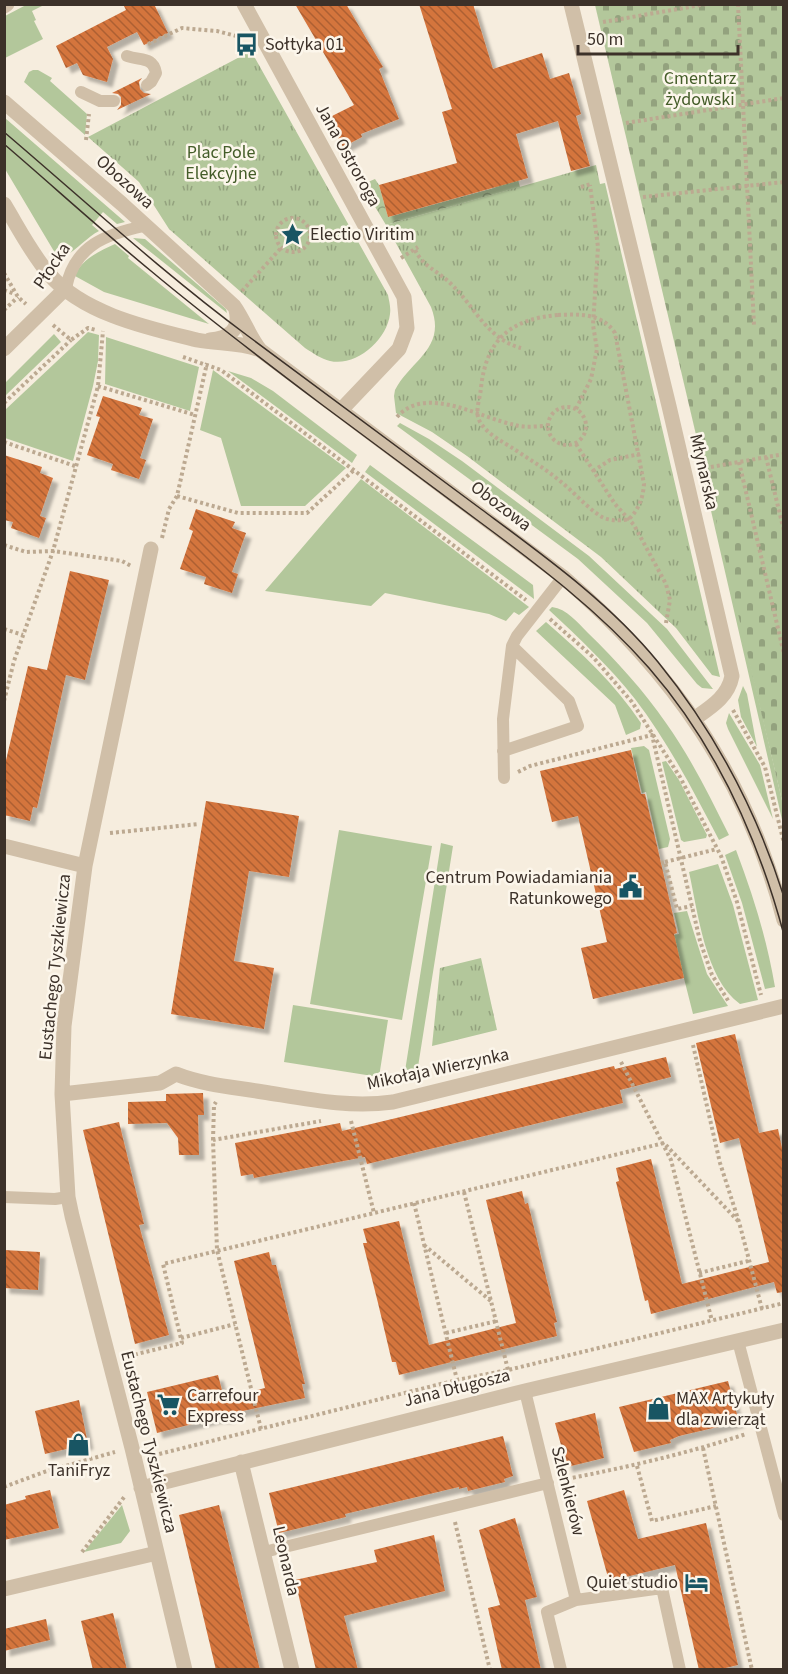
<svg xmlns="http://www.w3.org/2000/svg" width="788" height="1674" font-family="'Source Sans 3',sans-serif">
  <defs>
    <pattern id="forest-crowns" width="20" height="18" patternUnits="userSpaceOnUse" patternTransform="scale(1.5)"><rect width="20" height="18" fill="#b3c79b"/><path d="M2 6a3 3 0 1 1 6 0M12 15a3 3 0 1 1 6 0" fill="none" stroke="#93a27e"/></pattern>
    <pattern id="cemetery-stones" width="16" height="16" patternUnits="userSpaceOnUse" patternTransform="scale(1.5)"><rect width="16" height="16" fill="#b3c79b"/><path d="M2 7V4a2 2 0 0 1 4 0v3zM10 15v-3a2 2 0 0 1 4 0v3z" fill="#93a27e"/></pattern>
    <pattern id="park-tufts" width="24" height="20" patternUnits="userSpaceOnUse" patternTransform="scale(1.5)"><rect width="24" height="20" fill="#b3c79b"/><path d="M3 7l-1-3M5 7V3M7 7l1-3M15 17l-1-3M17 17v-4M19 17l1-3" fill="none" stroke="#93a27e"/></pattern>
    <pattern id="building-back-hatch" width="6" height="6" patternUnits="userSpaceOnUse" patternTransform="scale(1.5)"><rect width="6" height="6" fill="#d4743d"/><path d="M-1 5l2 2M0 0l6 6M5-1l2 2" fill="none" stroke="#ad6033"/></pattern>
    <filter id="shadow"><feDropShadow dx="5.5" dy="5.5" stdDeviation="1.5" flood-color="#0004"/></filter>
  </defs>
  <rect width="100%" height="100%" fill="#f6edde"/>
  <path fill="#b3c79b" d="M26 5H44L32 11 36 20 34 21 43 39 5 58V16Z
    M33 70H38L52 78 50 81 87 114 85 135 24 82 29 72Z
    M4 118H5L125 222 117 224 103 212 92 225 99 231C86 237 70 258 58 258L5 169Z
    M133 238 145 239 226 309 227 313Z
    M115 244 129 256 128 258 209 324 104 292 75 276C80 260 101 250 115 244Z
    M88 332 99 335 98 361 93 386 73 461 5 438V410Z
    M54 334 61 342 5 396V383Z
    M106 337 199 367 190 411 105 384Z
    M213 370 346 468 305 506H241L221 438 200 430Z
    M228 371 251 378 273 391 357 455 352 463Z
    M400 423 429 439 462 461 589 556 667 629 713 689 702 688 697 684 647 623 578 559 397 426Z
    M370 465 533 585 534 599 365 472Z
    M707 475 783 805V824L703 476Z
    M361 479 529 607 519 615 514 612 506 621 489 614 385 593 371 606 265 591Z
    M552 607C567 609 577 622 588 633 616 660 644 691 666 723 691 758 710 797 729 835L719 840C694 792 668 742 635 699 609 666 579 638 549 610Z
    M546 622C582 653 615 684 641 723L640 729 626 735 615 705 536 631Z
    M743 686 747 694 757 747 741 717 738 700Z
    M729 713 760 765 773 819 728 729 726 723Z
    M644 746 649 750 670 839 668 847 659 849 646 792 642 793 631 748Z
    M666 761 679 780 707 835 706 838 684 842 681 840 662 762Z
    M339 830 432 846 402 1020 310 1004Z
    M441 843 453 846 417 1073 405 1071Z
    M736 850C753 895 767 939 775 987L765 989 742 903 725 855Z
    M718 864 733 905 758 1000 740 1004C705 979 698 912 689 872Z
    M687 911 707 974 728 1006 693 1014 673 935 679 934 674 913Z
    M293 1005 388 1020 379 1077 284 1062Z
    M122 1505 130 1531 121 1543 84 1552Z"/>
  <path fill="url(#forest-crowns)" d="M515 168 520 187 386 225 374 205 368 182 375 179 379 185 388 217 494 188Z"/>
  <path fill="url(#cemetery-stones)" d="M595 5H783V805Z"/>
  <path fill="url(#park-tufts)" d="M251 51 388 295C389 301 391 307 390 314 387 340 356 367 330 361 321 359 313 353 305 348L169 229 139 182 88 137Z
    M596 165 600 184 605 183 720 677 712 675 676 628 601 557 467 456 432 432 396 413 394 396 395 390C411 360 447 348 431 307L386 225Z
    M481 958 497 1030 432 1046 440 968Z"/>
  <path fill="url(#building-back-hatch)" filter="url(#shadow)" d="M123 4H154L168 33 144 45 137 32 107 47 113 59 107 82 83 75 77 63 66 68 56 46 126 10Z
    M295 4H346L383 67 379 69 399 119 361 134 362 137 343 147 328 118 354 105Z
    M419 4H473L493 69 542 53 550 79 569 73 581 114 576 116 590 166 571 171 558 121 516 134 528 178 388 217 379 185 457 163 442 112 452 109Z
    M142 78 139 82 140 89 144 93 151 94 117 110 121 105V97L118 94 112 93Z
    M103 396 142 408 139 415 153 419 140 458 146 460 139 479 111 470 113 464 87 455 100 417 96 416Z
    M4 455 42 467 40 473 53 478 40 516 46 518 39 538 11 528 13 522 4 520Z
    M196 509 235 522 232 528 246 533 232 572 238 574 232 593 204 584 206 577 180 569 193 531 189 529Z
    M70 571 109 580 85 680 66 675 37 808 33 807 30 821 4 815V769L28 666 47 670Z
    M631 750 641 794H645L658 850 677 933 674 934 684 978 593 999 581 948 607 942 578 816 552 822 540 771Z
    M206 801 299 816 289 877 249 871 234 961 274 968 264 1029 171 1014Z
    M735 1034 759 1133 778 1129 783 1153V1292L777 1293 774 1282 651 1314 648 1300 645 1301 616 1182 619 1181 616 1168 651 1159 682 1284 769 1262 739 1138 720 1143 696 1043Z
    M666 1057 671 1077 620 1090 623 1103 367 1164 365 1157 254 1178 253 1174 241 1176 235 1143 340 1123 342 1131 614 1066 615 1069Z
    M203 1093 204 1115H198L199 1155H179L178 1138 167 1123 128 1124V1102L166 1101V1094Z
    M119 1122 144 1224 139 1225 169 1335 135 1344 83 1130Z
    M522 1191 525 1204 528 1203 557 1322 554 1323 557 1336 399 1375 396 1362H392L378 1303 363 1243H367L363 1229 399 1221 429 1345 516 1323 486 1200Z
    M4 1250 40 1252 38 1290 4 1288Z
    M269 1252 272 1265H276L305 1384H302L305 1398 228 1414 229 1418H216L157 1433 147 1392 218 1375 224 1398 265 1388 234 1261Z
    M728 1381 739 1422 679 1436 670 1440 671 1443 634 1452 619 1407Z
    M79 1400 88 1444 45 1454 35 1411Z
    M595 1413 604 1458 567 1467 555 1423Z
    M503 1436 513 1476 504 1479 505 1482 468 1491 467 1487 459 1489V1487L345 1514 346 1517 279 1533 269 1493Z
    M50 1490 59 1528 4 1540V1505L26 1499 25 1496Z
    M624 1490 638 1539 706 1523 738 1665 717 1670H699L675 1565 609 1581 587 1501Z
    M219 1505 237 1577 260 1670H216L211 1649 179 1515Z
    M515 1518 537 1597 525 1600 541 1670H502L488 1608 500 1605 479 1530Z
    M434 1535 445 1591 344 1616 358 1670H316L295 1580 377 1562 374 1550Z
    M113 1613 127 1670H93L81 1621Z
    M46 1619 50 1640 4 1651V1629Z"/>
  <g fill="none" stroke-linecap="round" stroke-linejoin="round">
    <path stroke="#bca991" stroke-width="4" stroke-dasharray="3 3" stroke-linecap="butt" d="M738 4 754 325
      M603 22 707 4
      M148 44 182 28 217 31 244 38
      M626 123 784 98
      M86 140 89 114
      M581 187 591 184
      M643 197 784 182
      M276 235a17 17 0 1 1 34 0a17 17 0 1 1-34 0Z
      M415 250C424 268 439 271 452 285 475 307 487 339 521 348
      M401 258 418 247
      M4 273 18 297 26 304
      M4 290 15 294
      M242 291 281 248
      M4 310 18 297
      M558 315C579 314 602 313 615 333L644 484C643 498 639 509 629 519 620 521 610 521 602 517 587 508 574 492 560 481 546 469 530 460 514 449 503 442 485 433 479 420 475 411 480 398 481 388 486 340 510 319 558 315Z
      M53 325 71 340 88 328 96 330
      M183 357 221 370 526 600
      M98 386 195 415
      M4 403 71 340
      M548 426a19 19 0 1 1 38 0a19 19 0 1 1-38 0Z
      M576 409 591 379 597 349 593 325 598 247 590 185
      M397 417C426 384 480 418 515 425 525 428 537 426 547 426
      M4 442 75 466
      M576 444 615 504 634 525 666 584 670 600 666 623
      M766 457 784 531
      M739 462 784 654
      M705 468 784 454
      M593 471 610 460 640 454
      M177 496 238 513H307L354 470
      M162 538 169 509 177 496 207 363
      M4 545 26 552 53 551 98 386 103 331
      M550 619 593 657 632 702 680 777 721 856 737 902 761 995
      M4 629 23 635
      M4 701 14 661 53 551 122 561 131 566
      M733 710 765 767 784 843
      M518 772 530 766 652 735 700 941 712 975 729 1002
      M110 833 199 824
      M665 862 717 849
      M661 863 665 862 677 909 692 906
      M693 1045 720 1163 739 1222 762 1309
      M621 1062 671 1160 712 1321
      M351 1121 374 1213
      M213 1140 214 1105 216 1102
      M464 1192 508 1370
      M414 1203 457 1380
      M424 1245 492 1302
      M699 1273 748 1261
      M446 1333 497 1321
      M181 1338 235 1324
      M129 1356 182 1343 163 1264 664 1143 739 1222
      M261 1429 217 1250 213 1140 321 1121
      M703 1448 752 1670
      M637 1466 652 1521 716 1506
      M159 1468 155 1455 457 1380 508 1370 784 1303
      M561 1480C624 1468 685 1454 746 1434
      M4 1487 44 1472 115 1452
      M167 1498 169 1507
      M455 1522 490 1670
      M82 1552 125 1496"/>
    <path stroke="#d0bfa8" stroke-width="12" d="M127 56C140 61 153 56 156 73L151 82 147 85
      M81 92 100 101H114
      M66 288C74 246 106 234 144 226
      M503 751 578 726 569 701 512 646
      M504 778 503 719 512 646 517 636 563 577
      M4 1197 55 1199 68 1197
      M738 1341 784 1515
      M525 1391 576 1600 547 1612 561 1670
      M264 1552 548 1483
      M576 1600 662 1588 680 1670"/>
    <path stroke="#d0bfa8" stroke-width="15" d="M244 4 404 297 407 328 399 349 341 410
      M571 4 669 406 732 676C728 697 711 707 694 719
      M4 6 7 4
      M151 549 85 866 64 1026 62 1094 68 1197 72 1216 132 1448 185 1670
      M4 846 85 866
      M62 1094 160 1083 176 1074C204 1085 233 1087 263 1092 307 1099 348 1108 393 1102L784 1006
      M241 1462 292 1670
      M141 1488 525 1391 784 1330
      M4 1589 157 1553"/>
    <path stroke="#d0bfa8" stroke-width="15" d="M4 102 122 204 234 306C244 320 249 336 260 350L563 577C674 672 747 778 784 920
      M4 204C18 227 31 253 49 274 83 314 148 328 197 340 218 344 241 342 260 350
      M210 340C229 338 241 330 236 310
      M4 349 66 288"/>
    <path stroke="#3c3129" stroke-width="1.5" d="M4 132C85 201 163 273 248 336 326 394 404 451 481 509 543 555 609 602 658 662 715 732 757 812 784 897
      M4 144C53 186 101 230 151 271 206 317 264 361 321 404 373 443 425 481 477 520 538 565 599 611 649 668 716 745 758 838 784 935"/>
  </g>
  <defs>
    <symbol id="bus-bare" viewBox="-9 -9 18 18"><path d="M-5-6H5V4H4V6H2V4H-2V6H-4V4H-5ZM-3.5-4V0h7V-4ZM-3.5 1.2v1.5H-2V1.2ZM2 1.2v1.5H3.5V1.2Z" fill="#185563" stroke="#fcf6eb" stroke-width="2.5" paint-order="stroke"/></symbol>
    <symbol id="sight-bare" viewBox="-9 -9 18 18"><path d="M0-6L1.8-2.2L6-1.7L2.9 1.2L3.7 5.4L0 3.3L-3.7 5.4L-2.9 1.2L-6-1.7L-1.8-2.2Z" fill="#185563" stroke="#fcf6eb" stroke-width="2.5" paint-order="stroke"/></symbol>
    <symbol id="civic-bare" viewBox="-9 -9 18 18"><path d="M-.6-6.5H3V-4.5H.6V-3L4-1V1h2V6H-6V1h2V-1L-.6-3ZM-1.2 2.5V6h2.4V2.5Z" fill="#185563" stroke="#fcf6eb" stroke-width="2.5" paint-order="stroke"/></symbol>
    <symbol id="supermarket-bare" viewBox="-9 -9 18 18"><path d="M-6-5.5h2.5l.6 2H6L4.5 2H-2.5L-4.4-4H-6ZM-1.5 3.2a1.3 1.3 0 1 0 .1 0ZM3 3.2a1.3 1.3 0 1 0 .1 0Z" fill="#185563" stroke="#fcf6eb" stroke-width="2.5" paint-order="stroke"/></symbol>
    <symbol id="shop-bare" viewBox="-9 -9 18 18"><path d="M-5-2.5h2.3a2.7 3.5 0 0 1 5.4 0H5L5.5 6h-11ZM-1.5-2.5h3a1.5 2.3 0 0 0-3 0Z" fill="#185563" stroke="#fcf6eb" stroke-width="2.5" paint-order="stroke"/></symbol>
    <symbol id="hotel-bare" viewBox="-9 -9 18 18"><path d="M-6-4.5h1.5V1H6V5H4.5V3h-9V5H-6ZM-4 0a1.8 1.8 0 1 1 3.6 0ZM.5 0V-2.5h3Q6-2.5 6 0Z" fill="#185563" stroke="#fcf6eb" stroke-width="2.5" paint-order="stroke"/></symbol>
  </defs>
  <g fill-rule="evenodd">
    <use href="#bus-bare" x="230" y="28" width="33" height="33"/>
    <use href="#sight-bare" x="276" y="218" width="33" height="33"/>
    <use href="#civic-bare" x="614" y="870" width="33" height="33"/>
    <use href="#supermarket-bare" x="152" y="1388" width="33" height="33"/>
    <use href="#shop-bare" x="642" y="1392" width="33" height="33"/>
    <use href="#shop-bare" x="62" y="1428" width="33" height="33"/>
    <use href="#hotel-bare" x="680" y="1566" width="33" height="33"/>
  </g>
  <g text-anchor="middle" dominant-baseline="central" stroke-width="5" stroke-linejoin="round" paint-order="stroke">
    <g font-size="18" fill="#3c3129" stroke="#fcf6eb" text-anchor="start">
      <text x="265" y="44">Sołtyka 01</text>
      <text x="310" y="234">Electio Viritim</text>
      <text x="612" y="877" text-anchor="end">Centrum Powiadamiania<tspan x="612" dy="21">Ratunkowego</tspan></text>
      <text x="187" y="1395">Carrefour<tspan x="187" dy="21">Express</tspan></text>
      <text x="676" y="1398">MAX Artykuły<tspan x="676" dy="21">dla zwierząt</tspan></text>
      <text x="79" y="1470" text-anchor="middle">TaniFryz</text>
      <text x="678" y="1582" text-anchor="end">Quiet studio</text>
    </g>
    <g font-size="18" fill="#445d29" stroke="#fcf6eb">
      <text x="700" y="78">Cmentarz<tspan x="700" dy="21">żydowski</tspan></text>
      <text x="221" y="152">Plac Pole<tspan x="221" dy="21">Elekcyjne</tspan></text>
    </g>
    <g font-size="18" fill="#3c3129" stroke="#fcf6eb">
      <text transform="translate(348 155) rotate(61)">Jana Ostroroga</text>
      <text transform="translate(125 182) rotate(42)">Obozowa</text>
      <text transform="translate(52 266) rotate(-56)">Płocka</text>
      <text transform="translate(704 472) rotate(77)">Młynarska</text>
      <text transform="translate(501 506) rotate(37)">Obozowa</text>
      <text transform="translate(55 967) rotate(-84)">Eustachego Tyszkiewicza</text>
      <text transform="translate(438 1069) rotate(-12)">Mikołaja Wierzynka</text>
      <text transform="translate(457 1388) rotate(-14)">Jana Długosza</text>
      <text transform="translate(149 1442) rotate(76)">Eustachego Tyszkiewicza</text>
      <text transform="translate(568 1491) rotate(76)">Szlenkierów</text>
      <text transform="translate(286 1561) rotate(77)">Leonarda</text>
    </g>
  </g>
  <rect width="788" height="1674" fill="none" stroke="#3c3129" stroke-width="12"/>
  <path d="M578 45v9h160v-9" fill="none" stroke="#3c3129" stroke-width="3"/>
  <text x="587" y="45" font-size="18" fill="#3c3129" stroke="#fcf6eb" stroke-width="4.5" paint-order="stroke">50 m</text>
</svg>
